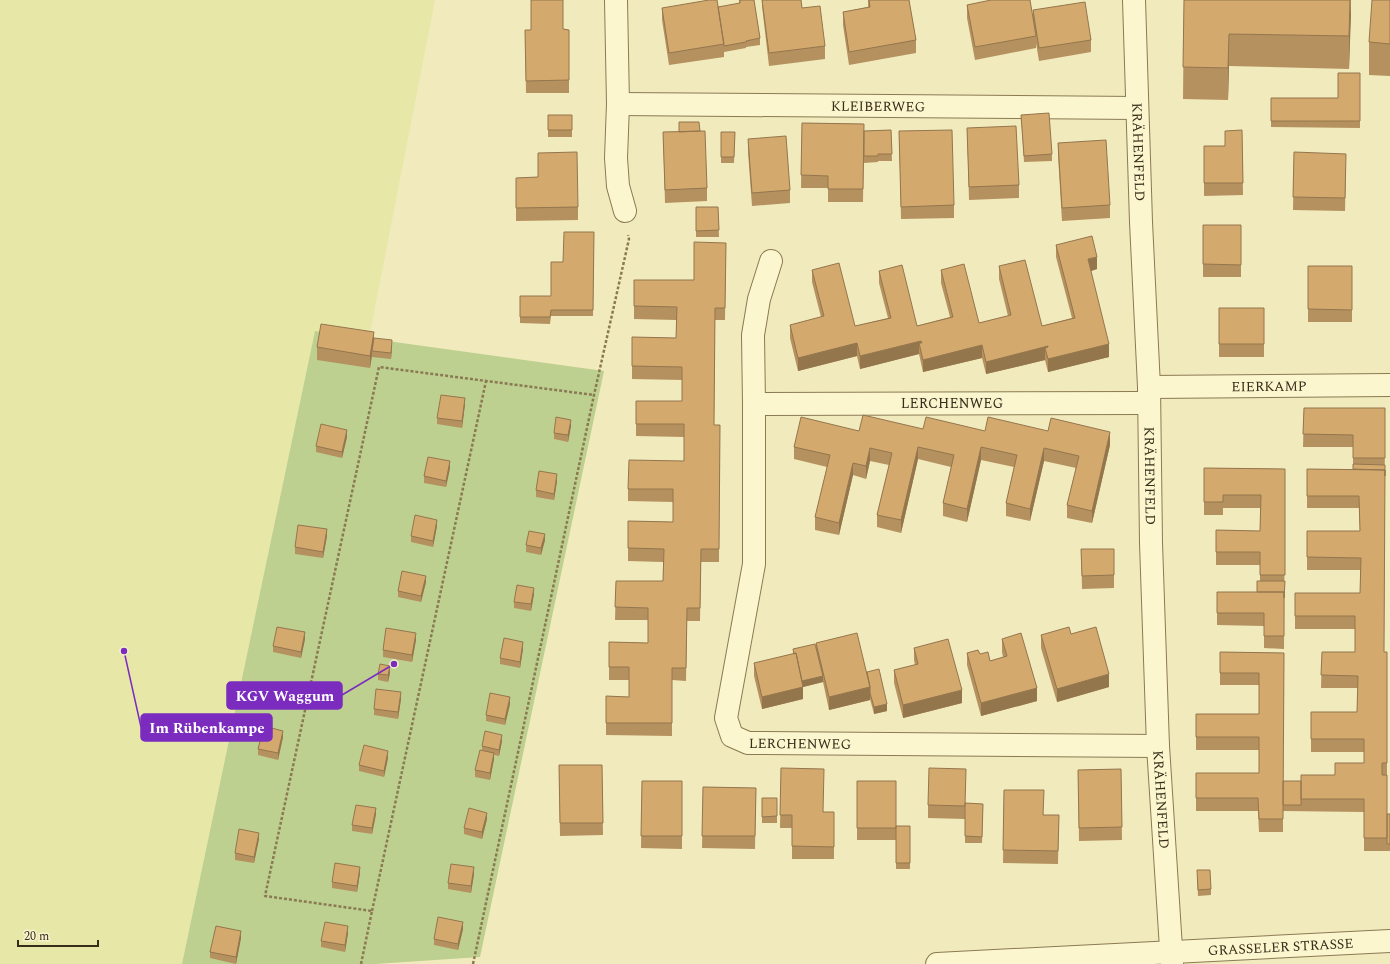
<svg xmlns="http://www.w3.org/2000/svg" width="1390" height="964" font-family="Spectral,serif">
  <rect width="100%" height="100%" fill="#f1eabc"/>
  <path fill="#e7e7a8" d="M0 0H435L369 338 315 331 182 964H0Z"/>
  <path fill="#bdd08f" d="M315 331 604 371 480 957 375 964H182Z"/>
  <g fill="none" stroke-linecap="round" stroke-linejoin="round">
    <defs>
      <g id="minor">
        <path d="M616 0 618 104 616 158 618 186 625 211"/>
        <path id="s1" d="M1134 0 1141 222 1149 387 1151 543 1158 746 1172 964"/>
        <path id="s2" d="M618 104 1137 108"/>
        <path id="s3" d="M1149 387 1390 385"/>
        <path id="s4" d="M1149 403 754 404V564L726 718 732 736 748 743 1158 746"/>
        <path d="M754 404 753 335 759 299 771 261"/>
        <path id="s5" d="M937 964 1390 941"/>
      </g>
    </defs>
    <use href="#minor" stroke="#8a7a54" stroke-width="24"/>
    <path stroke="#8a7a54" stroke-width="2.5" stroke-dasharray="3 2" stroke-linecap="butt" d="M372 911 486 381
      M361 964 372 911 265 896 379 367 594 395
      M473 964 594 395 629 239 628 235"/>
    <use href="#minor" stroke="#fcf6cf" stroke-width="22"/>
  </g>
  <path fill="#b5915f" d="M531 0H581H563V29L569 30V93H526L525 30H531Z
    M739 0H754L760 38V45L746 47V48L724 52V57L669 65 662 20V8L718 7 739 4Z
    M762 0H801L802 8 825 46V59L769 66 762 6Z
    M868 0H909L916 40V53L849 65 843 25V12L868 7Z
    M988 0H1030L1033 19V10L1091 40V52L1039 61 1036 43V48L975 60 967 18V5L988 1Z
    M1184 0H1351L1349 69 1229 66 1228 100 1183 99Z
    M1390 0V76L1369 75V42Z
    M1360 73V128L1271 127V98H1338Z
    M548 115H572V137H548Z
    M1021 115 1052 154V161L1024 162Z
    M802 123 864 124 863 202H828V188H801Z
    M967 128 1019 185V198L969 200Z
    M891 130 892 161H878V162L864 163V131Z
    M1242 130 1243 195 1204 196V146H1225Z
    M700 131 707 188V201L665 203 663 132Z
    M899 131 954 205V218L901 219Z
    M721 132H735L734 163H721Z
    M748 139 790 190V203L752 206 748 152Z
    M1058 143 1110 205V218L1062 221 1058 155Z
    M1294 152 1346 167 1345 211 1293 210Z
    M538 177 578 207V220L516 221V178Z
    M696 207H718L719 237H696Z
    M1203 225H1241V277H1203Z
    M594 232 593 316H551L550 324 520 323V296H551L563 262Z
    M726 243 725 320H715L714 425H720L719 562H701L700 621H687L686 681 672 680V736L606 735V696L629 697V680H609V642L648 643V620H615L616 581H663V562L628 561V521L673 522V502L628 501V489L684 461V437L636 436V401H682V380L632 379V337L676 338V320L634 319V280H694Z
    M1056 245 1097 269 1091 271 1109 357 1048 372 1045 360 986 374 982 358 923 372 919 354 860 369 857 356 798 371 790 338V325L821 317 812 282V270L855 326 888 318 879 283V271L917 326 950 317 941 283V270L979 323 1008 316 999 279V266L1042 326 1072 318 1056 257Z
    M1308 266H1352V322H1308Z
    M1219 308H1264V357H1219Z
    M374 338 392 347 391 359 372 357V355L370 368 317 360V347Z
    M465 404 462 428 437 424V418Z
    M1304 408H1385L1384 652H1387V814H1390V851H1387V849V851H1364V812L1283 811V808V832H1259L1258 811H1196V773H1259V750H1196V714H1259V685H1220V652L1284 653 1283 781H1301L1335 775 1364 763V752H1311V712H1357L1358 688H1321L1322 652H1355V629H1295V593H1360V570H1307V531H1360L1359 508H1307V469H1353V447H1303Z
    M571 426 568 442 554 439V433Z
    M923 429 985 431H1048L1110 445 1092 523 1067 518V505L1076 468 1044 461 1030 521 1006 516V503L1014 467 981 460 967 522 943 516V503L951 467 918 459 901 533 877 527V515L889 465 870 461 866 479 853 475 839 535 815 530V517L827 467 794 459V447L859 431Z
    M347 437 342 458 316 452V446Z
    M450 468 446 487 424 483V476Z
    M1204 468 1285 469 1284 649 1264 648V626L1217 625V592H1257L1260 581V565H1216V530L1260 531V508H1223V515H1204Z
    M557 481 554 500 536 497V490Z
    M437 526 433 547 411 542V536Z
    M327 536 323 558 295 554V547Z
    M545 540 541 555 526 552V545Z
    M1081 549H1114V588L1082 589Z
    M426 582 421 602 398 597V591Z
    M534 594 531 611 514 608V602Z
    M1041 635 1109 687 1057 702 1041 648Z
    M305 639 301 658 273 652V646Z
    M1002 639 1037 701 981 716 967 665V653L980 654 990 661 1003 657 1002 652Z
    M416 640 412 662 383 657V650Z
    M816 643 867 672 887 711 874 714 870 699V700L829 710 823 682 803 687V699L762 709 754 676V663L793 654V649L816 648Z
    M914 648 962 703 903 718 894 683V670L915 665 914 660Z
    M523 649 520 668 500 664V658Z
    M390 673 388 682 378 680V674Z
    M401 699 398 719 374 715V709Z
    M510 704 505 725 486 721V715Z
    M283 737 278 760 258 755V749Z
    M502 741 499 756 494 755V759L490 780 475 777V770L482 750V746Z
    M388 758 384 777 359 771V765Z
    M559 765H602L603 835 560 836Z
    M781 768 824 812H834V859H792V828H780Z
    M1121 769 1122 840 1079 841 1078 770Z
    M642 781H682V849L641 848Z
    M857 781H896V840H857Z
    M703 787 756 788 755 849 702 848Z
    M1004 790 1044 815H1059L1058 864 1003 863Z
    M762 798H777V823H762Z
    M966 803 983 804 982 843H965V819L928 818V805Z
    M376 814 372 834 352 831V825Z
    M487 819 482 839 464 834V828Z
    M896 826H910V869H896Z
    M259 839 254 863 235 860V853Z
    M360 873 357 892 332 888V882Z
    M474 874 471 893 448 889V883Z
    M1197 877 1211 889V895L1198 896Z
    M463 929 458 950 434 945V939Z
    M348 933 345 952 321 947V941Z
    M241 938 236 964 210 958V952Z"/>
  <path fill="#94764d" d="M1350 0 1351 15 1349 69V36Z
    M1229 34V66L1228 100V68Z
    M1097 257V269L1088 272V259Z
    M374 332V345L372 351V355L370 368V356Z
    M392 340V347L391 359V353Z
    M921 341V352L919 343V354L860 369V356Z
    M857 343V356L798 371V358Z
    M1109 344V357L1048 372V359Z
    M982 345V358L923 372V360Z
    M1048 346V357L1045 348V360L986 374V362Z
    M465 398V404L462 428V421Z
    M571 420V426L568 442V435Z
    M347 430V437L342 458V452Z
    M1110 432V445L1092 523V511Z
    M918 447V459L901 533V520Z
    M981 447V460L967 522V509Z
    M870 448V461L866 479V466Z
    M1044 448V461L1030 521V509Z
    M450 461V468L446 487V481Z
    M853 463V475L839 535V523Z
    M557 474V481L554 500V494Z
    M437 520V526L433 547V541Z
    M327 529V536L323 558V552Z
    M545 534V540L541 555V548Z
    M426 576V582L421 602V596Z
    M534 588V594L531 611V604Z
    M305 632V639L301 658V652Z
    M416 633V640L412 662V655Z
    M523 642V649L520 668V662Z
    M390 666V673L388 682V675Z
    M1109 674V687L1057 702V689Z
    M823 676V682L803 687V699L762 709V697L800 681Z
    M870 687V700L829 710V697Z
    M1037 688V701L981 716V703Z
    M962 690V703L903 718V705Z
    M401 692V699L398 719V712Z
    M510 697V704L505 725V719Z
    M887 704V711L874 714V707Z
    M283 731V737L278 760V753Z
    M502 735V741L499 756V750Z
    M388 751V758L384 777V771Z
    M494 753V759L490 780V773Z
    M376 808V814L372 834V828Z
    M487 813V819L482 839V832Z
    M259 833V839L254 863V857Z
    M360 867V873L357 892V886Z
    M474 867V874L471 893V886Z
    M463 922V929L458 950V944Z
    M348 926V933L345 952V945Z
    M241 931V938L236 964V957Z"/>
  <path fill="#d3a96e" stroke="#94764d" d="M531 0H563V29L569 30V80L526 81 525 30H531Z
    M709 0H717L724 44 669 53 662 8Z
    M740 0H754L760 38 746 41V42L724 46 718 7 740 3Z
    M762 0H801L802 8 820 6 825 46 769 53Z
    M869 0H909L916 40 849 52 843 12 870 7Z
    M991 0H1030L1036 36 975 47 967 5Z
    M1184 0H1350L1349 36 1229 34 1228 68 1183 67Z
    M1372 0H1390V44L1369 42Z
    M1085 2 1091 40 1039 48 1033 10Z
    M1338 73H1360V121H1271V98H1338Z
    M1049 113 1052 154 1024 156 1021 115Z
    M548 115H572V130H548Z
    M679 122H699L700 131 679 132Z
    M802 123 864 124 863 189H828V176L801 175Z
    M1016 126 1019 185 969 187 967 128Z
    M891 130 892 154H878V156H864V131Z
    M952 130 954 205 901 207 899 131Z
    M1242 130 1243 183H1204V146H1225V131Z
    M705 131 707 188 665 190 663 132Z
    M721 132H735L734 157H721Z
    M786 136 790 190 752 193 748 139Z
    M1106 140 1110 205 1062 208 1058 143Z
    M577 152 578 207 516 208V178L538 177V153Z
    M1294 152 1346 154 1345 198 1293 197Z
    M696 207H718L719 230 696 231Z
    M1203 225H1241V265L1203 264Z
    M564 232H594L593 310H551L550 317H520V296H551V262H563Z
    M1092 236 1097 257 1088 259 1109 344 1048 359 1045 348 1048 347V346L986 362 982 345 923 360 919 343H922L921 341 860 356 857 343 798 358 790 325 824 316 812 270 839 263 855 326 891 318 879 271 902 265 917 326 953 317 941 270 964 264 979 323 1011 315 999 266 1025 260 1042 326 1075 318 1056 245Z
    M694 242 726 243 725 308H715L714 425H720L719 549H701L700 608H687L686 668H672V723H606V696L629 697V667H609V642L648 643V608L615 607 616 581H663L664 549 628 548V521L673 522V489H628L629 460 684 461V424H636V401H682V367L632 366V337L676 338 677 307 634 306V280H694Z
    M1308 266H1352V310L1308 309Z
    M1219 308H1264V344H1219Z
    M321 324 374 332 370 356 317 347Z
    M374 338 392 340 391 353 372 351Z
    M441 395 465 398 462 421 437 418Z
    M1304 408H1385V458H1353V435L1303 434Z
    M863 415 923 429 926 417 985 431 988 417 1048 431 1051 418 1110 432 1092 511 1067 505 1079 456 1044 448 1030 509 1006 503 1017 455 981 447 967 509 943 503 954 455 918 447 901 520 877 515 892 453 870 448 866 466 853 463 839 523 815 517 830 455 794 447 801 417 859 431Z
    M556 417 571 420 568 435 554 433Z
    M321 424 347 430 342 452 316 446Z
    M428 457 450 461 446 481 424 476Z
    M1353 464 1385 465V476V470L1353 469Z
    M1204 468 1285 469V575H1260V552H1216V530L1260 531 1261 495H1223V502H1204Z
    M1307 469 1385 470 1384 652H1387V763H1382V775H1387V838H1364V799H1301V775H1335V763H1364V739H1311V712H1357L1358 676 1321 675 1322 652H1355V616H1295V593H1360L1361 558 1307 557V531H1360L1359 496H1307Z
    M539 471 557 474 554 494 536 490Z
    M415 515 437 520 433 541 411 536Z
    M298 525 327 529 323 552 295 547Z
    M529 531 545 534 541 548 526 545Z
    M1081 549H1114V575L1082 576Z
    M402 571 426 576 421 596 398 591Z
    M1257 581H1285L1284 598V592H1257Z
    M517 585 534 588 531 604 514 602Z
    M1217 592H1284V636H1264V613H1217Z
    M277 627 305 632 301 652 273 646Z
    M1069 627 1071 634 1096 627 1109 674 1057 689 1041 635Z
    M386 628 416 633 412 655 383 650Z
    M857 633 870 687 829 697 816 643Z
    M1021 633 1037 688 981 703 967 653 978 650 980 654 988 652 990 661 1007 656 1002 639Z
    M504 638 523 642 520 662 500 658Z
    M948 639 962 690 903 705 894 670 918 664 914 648Z
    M815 644 823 676 802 681 796 653 794 654 793 649Z
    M1220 652 1284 653 1283 819H1259L1258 798H1196V773H1259V737H1196V714H1259V673H1220Z
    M796 653 803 687 762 697 754 663Z
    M380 664 390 666 388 675 378 674Z
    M879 669 887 704 874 707 870 693V687L867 672Z
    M376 689 401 692 398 712 374 709Z
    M490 693 510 697 505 719 486 715Z
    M264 726 283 731 278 753 258 749Z
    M485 731 502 735 499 750 482 746Z
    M364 745 388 751 384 771 359 765Z
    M480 750 494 753 490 773 475 770Z
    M559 765H602L603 823H560Z
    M781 768 824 769 823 812H834V847L792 846V815H780Z
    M929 768 966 769 965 806 928 805Z
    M1121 769 1122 827 1079 828 1078 770Z
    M642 781H682V836H641Z
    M857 781H896V828H857Z
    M1283 781H1301V805H1283Z
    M703 787 756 788 755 836H702Z
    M1004 790H1044L1043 815H1059L1058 851 1003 850Z
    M762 798H777V816L762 817Z
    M965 803 983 804 982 837 965 836Z
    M356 805 376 808 372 828 352 825Z
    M469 808 487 813 482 832 464 828Z
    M1387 814H1390V844H1387Z
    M896 826H910V863H896Z
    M239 829 259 833 254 857 235 853Z
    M335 863 360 867 357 886 332 882Z
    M451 864 474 867 471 886 448 883Z
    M1197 870H1210L1211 889 1198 890Z
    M438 917 463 922 458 944 434 939Z
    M325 922 348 926 345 945 321 941Z
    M216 926 241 931 236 957 210 952Z"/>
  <g text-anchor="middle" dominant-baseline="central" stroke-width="3" stroke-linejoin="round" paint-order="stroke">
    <g font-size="14" fill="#382d1a" stroke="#f8f3cc">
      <text stroke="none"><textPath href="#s2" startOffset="260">KLEIBERWEG</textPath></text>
      <text stroke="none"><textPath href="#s1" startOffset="152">KRÄHENFELD</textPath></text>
      <text stroke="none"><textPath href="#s3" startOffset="120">EIERKAMP</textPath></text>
      <text x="952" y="403">LERCHENWEG</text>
      <text stroke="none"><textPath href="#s1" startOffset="476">KRÄHENFELD</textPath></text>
      <text stroke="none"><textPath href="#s4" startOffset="800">LERCHENWEG</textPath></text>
      <text stroke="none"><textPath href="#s1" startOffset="800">KRÄHENFELD</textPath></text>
      <text stroke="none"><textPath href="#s5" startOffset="344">GRASSELER STRASSE</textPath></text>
    </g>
  </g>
  <path fill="none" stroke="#7b2cbf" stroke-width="1.5" d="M394 664L342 695M124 651L141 727"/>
  <g fill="#7b2cbf" stroke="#f8f3cc" stroke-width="1.5">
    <circle cx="394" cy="664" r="4"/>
    <circle cx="124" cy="651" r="4"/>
  </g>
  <g fill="#7b2cbf" stroke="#7b2cbf" stroke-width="1.5">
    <rect x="227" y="682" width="115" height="27" rx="4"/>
    <rect x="141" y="714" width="131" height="27" rx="4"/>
  </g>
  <g font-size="15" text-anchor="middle" font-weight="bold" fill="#fff">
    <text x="285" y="701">KGV Waggum</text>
    <text x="207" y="733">Im Rübenkampe</text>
  </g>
  <path d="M18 940v6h80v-6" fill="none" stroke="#382d1a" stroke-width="2"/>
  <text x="24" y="940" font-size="12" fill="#382d1a" stroke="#f8f3cc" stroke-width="3" paint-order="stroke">20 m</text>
</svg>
